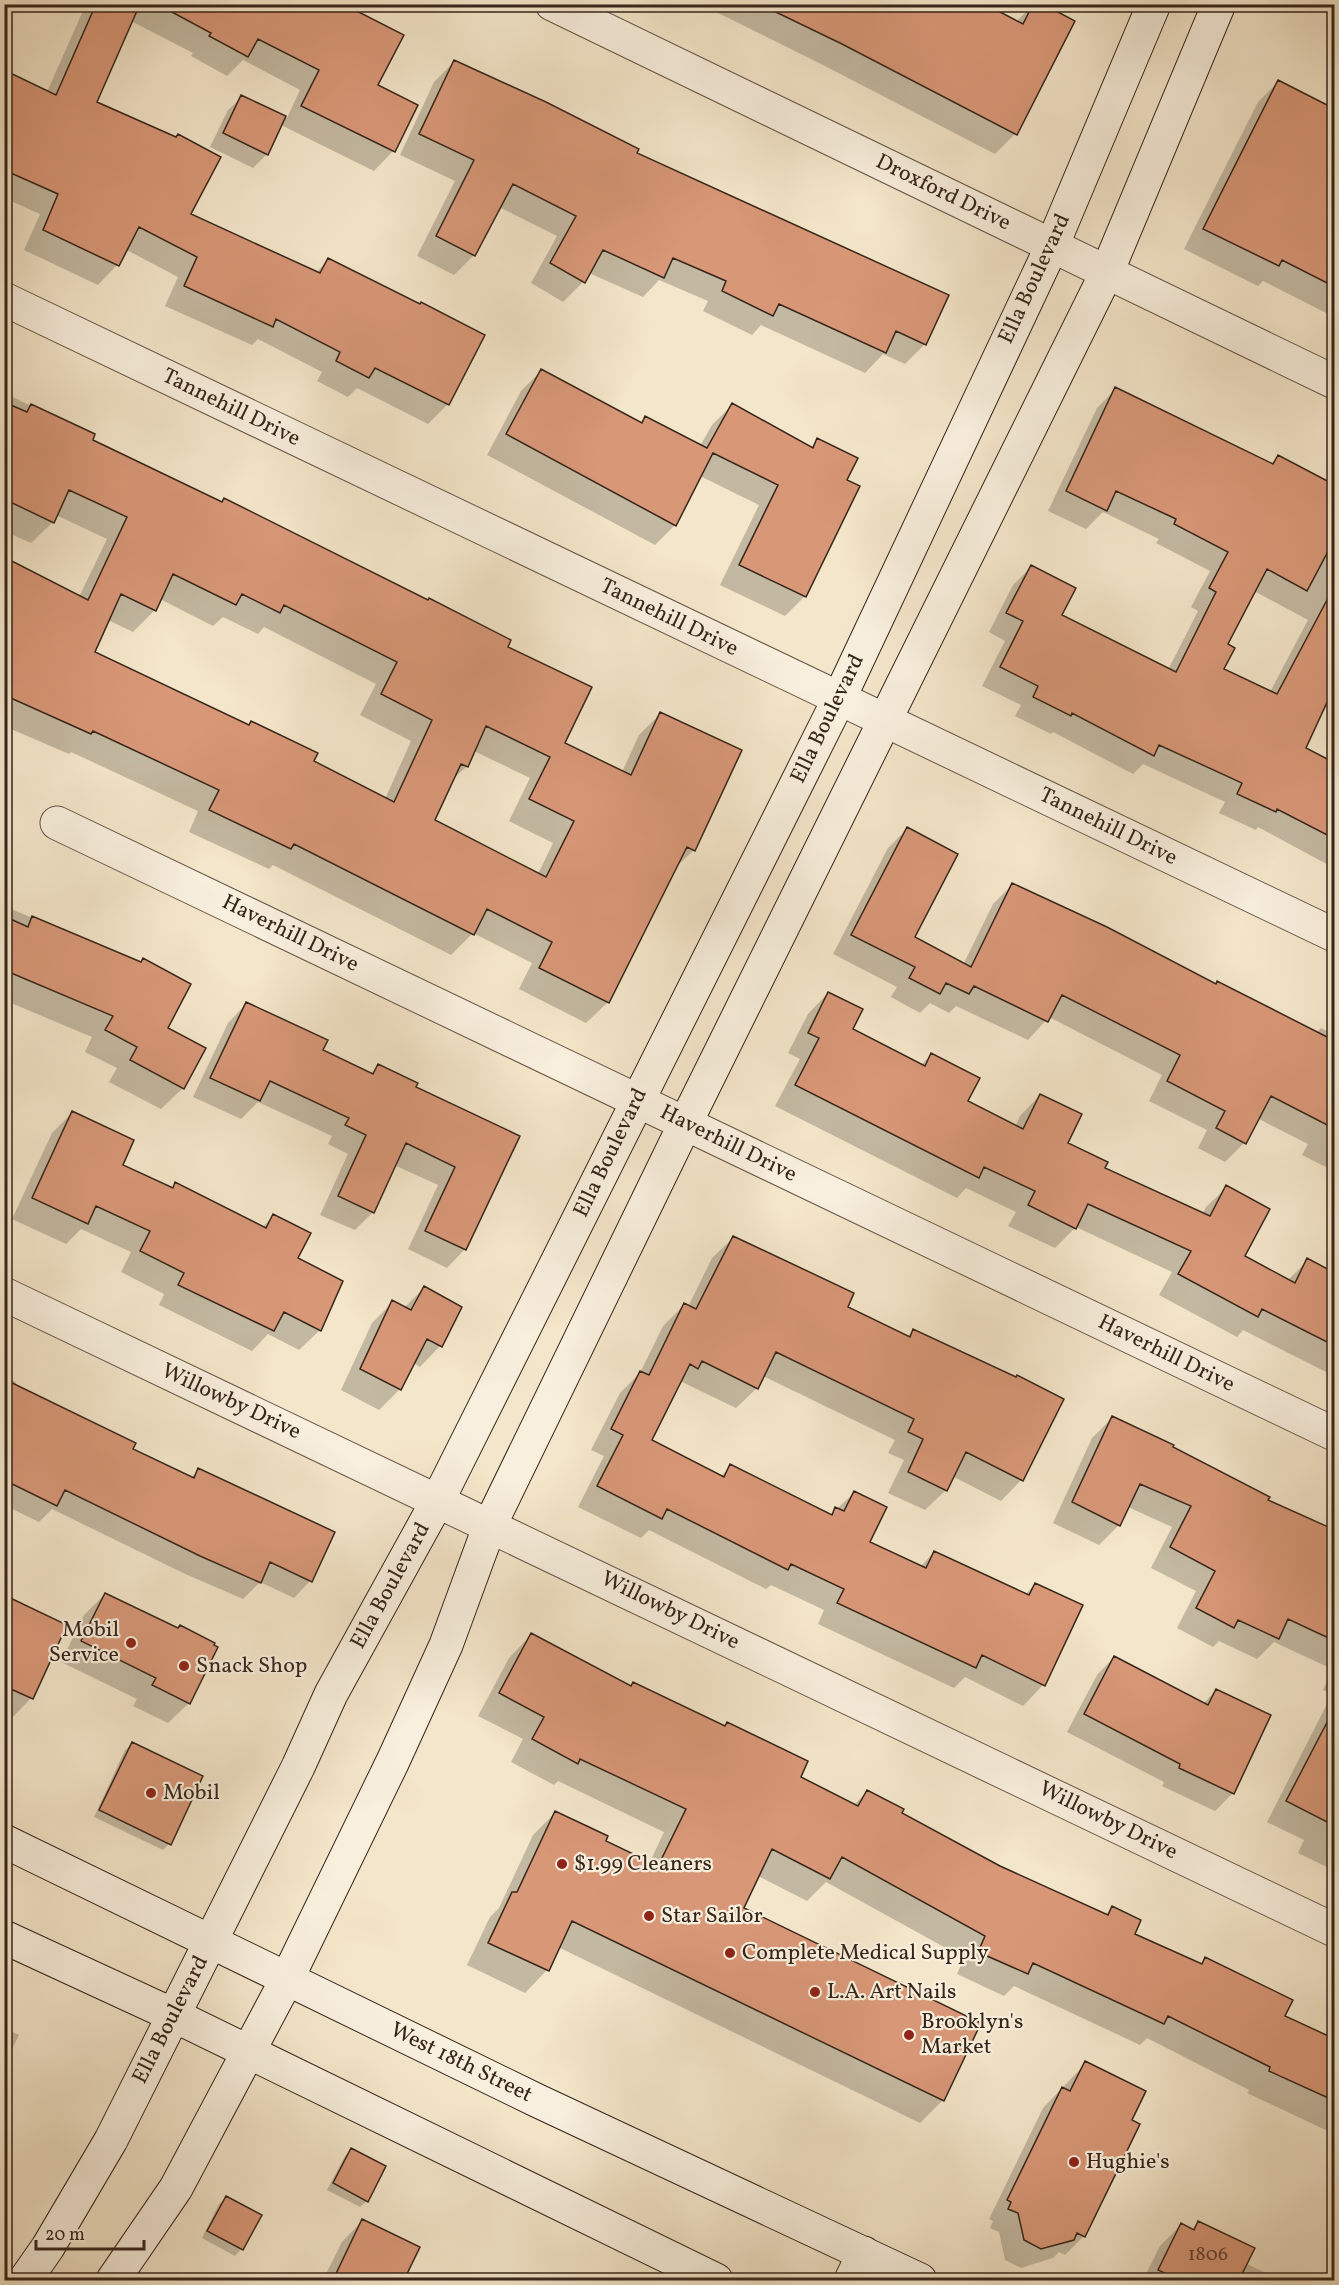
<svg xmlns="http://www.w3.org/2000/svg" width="1339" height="2285" font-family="Vollkorn,serif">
  <rect width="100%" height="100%" fill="#f4e6ca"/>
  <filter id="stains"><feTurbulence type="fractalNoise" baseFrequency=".00333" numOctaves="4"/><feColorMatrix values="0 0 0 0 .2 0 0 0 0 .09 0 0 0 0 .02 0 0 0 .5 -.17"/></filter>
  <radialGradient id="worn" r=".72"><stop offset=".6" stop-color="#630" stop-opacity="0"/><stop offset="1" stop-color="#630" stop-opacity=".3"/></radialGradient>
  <path fill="#0003" fill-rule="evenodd" d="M86 4H337L376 86 416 106 393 151 374 171 281 125 267 154 253 168 210 147 228 110 242 97 287 118 300 90 243 60 227 76 191 56 193 53 131 21 95 103 189 215 316 273 329 259 483 335 448 404 428 424 357 388 348 397 317 381 322 372 258 339 252 345 165 306 178 277 125 249 117 265 98 285 24 250 40 214 4 198V72L47 92Z
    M700 4H982L1016 22 1034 4 1073 22 1015 134 995 154 821 64Z
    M454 62 635 153 925 344 905 364 883 354 865 373 761 325 752 335 703 311 708 301 659 280 643 297 589 273 583 282 563 302 531 283 557 236 499 207 474 255 454 275 417 256 455 181 400 155 434 82Z
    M1278 82 1334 192V317L1263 281 1258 286 1184 249 1258 102Z
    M541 371 640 423 645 418 700 446 712 425 732 405 810 448 817 440 845 481 805 596 785 616 720 585 759 505 700 476 675 525 655 545 487 455 521 391Z
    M1116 389 1271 464 1278 457 1334 487V685L1304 748 1334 765V868L1258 827 1256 830 1219 813 1225 802 1143 764 1133 774 1053 732 1051 734 1015 716 1021 705 982 686 1005 641 989 632 1013 585 1031 567 1060 616 1168 670 1198 611 1191 607 1210 571 1156 543 1159 539 1103 512 1086 529 1048 511 1097 408ZM1254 591 1308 620 1270 692 1222 670 1226 645Z
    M4 393 93 435 91 440 506 647 563 744 622 772 639 735 661 713 694 850 674 869 608 1002 586 1023 519 989 532 963 473 933 451 955 273 865 269 869 189 832 198 811 71 752 69 754 4 726V559L79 597 107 539 56 515 53 522 31 543 4 531ZM160 599 213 626 223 617 258 634 264 627 376 684 360 715 411 741 385 799 94 653 108 620 133 632 155 610ZM474 751 530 778 509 821 553 843 538 874 433 821 451 781 467 766Z
    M907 829 913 937 963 965 993 904 1012 885 1316 1033 1321 1028 1334 1035V1162L1328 1168 1302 1155 1308 1144 1257 1118 1244 1143 1225 1162 1198 1148 1207 1130 1149 1101 1162 1075 1049 1017 1028 1040 956 1006 949 1013 930 1003 920 1013 891 997 897 987 833 954 888 848Z
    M4 906 140 963 143 960 183 1088 161 1109 109 1082 117 1068 85 1052 92 1037 4 1000Z
    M828 993 851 1030 921 1065 931 1055 966 1102 1015 1127 1020 1116 1040 1095 1065 1143 1103 1169 1202 1215 1206 1207 1227 1187 1243 1256 1287 1281 1308 1260 1334 1274V1376L1243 1330 1237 1337 1159 1295 1172 1272 1076 1227 1055 1248 1008 1226 1016 1212 966 1188 957 1198 775 1106 800 1059 788 1053 808 1014Z
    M246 1004 321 1051 370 1074 378 1066 414 1088 518 1137 465 1249 447 1268 408 1249 438 1185 394 1165 373 1212 355 1230 320 1215 348 1154 328 1144 332 1136 258 1102 241 1119 193 1097 228 1023Z
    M72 1113 121 1166 171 1189 176 1184 262 1228 273 1216 296 1259 320 1330 299 1350 268 1334 252 1351 159 1305 164 1294 121 1272 131 1252 81 1229 66 1244 12 1219 52 1133Z
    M733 1238 846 1307 907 1337 914 1330 1062 1400 1021 1480 1001 1501 952 1476 946 1490 925 1510 888 1493 904 1460 888 1453 895 1440 763 1376 757 1388 736 1408 682 1382 677 1388 650 1441 721 1476 731 1466 829 1516 854 1493 868 1543 920 1567 934 1552 1025 1595 1035 1584 1043 1685 1023 1706 965 1677 954 1688 818 1624 824 1610 771 1585 766 1589 649 1530 641 1538 578 1507 604 1456 591 1450 620 1393 640 1373 663 1326 684 1305 688 1307 712 1258Z
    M424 1288 440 1346 420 1367 413 1363 400 1389 379 1410 341 1390 372 1323 393 1302 404 1308Z
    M4 1376 16 1382 15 1385 131 1450 190 1478 199 1470 310 1581 294 1598 260 1582 243 1599 183 1573 52 1509 39 1522 4 1505Z
    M1112 1418 1266 1500 1334 1532V1867L1331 1869 1298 1853 1304 1840 1267 1822 1332 1694 1323 1690 1332 1669 1274 1642 1257 1659 1219 1641 1213 1647 1177 1628 1196 1591 1151 1568 1172 1527 1128 1507 1119 1525 1099 1545 1053 1523 1092 1438Z
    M105 1594 189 1703 168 1723 133 1706 137 1699 61 1662 84 1615Z
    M4 1597 31 1698 11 1719 4 1716Z
    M531 1635 854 1805 867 1792 900 1813 999 1867 1105 1915 1112 1908 1133 1935 1200 1965 1206 1959 1283 2017 1334 2041V2134L1247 2093 1249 2090 1147 2038 1140 2045 1014 1986 1004 1996 957 1974 964 1958 826 1882 807 1901 758 1876 742 1908 943 2100 920 2123 558 1947 547 1970 525 1993 467 1965 490 1917 499 1908 533 1835 555 1813 604 1842 649 1864 664 1832 558 1781 554 1785 511 1762 523 1739 478 1716 509 1658Z
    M1114 1657 1203 1704 1216 1690 1233 1793 1215 1811 1162 1786 1164 1782 1067 1732 1097 1675Z
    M132 1744 169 1844 163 1850 94 1817 125 1750Z
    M4 2028 19 2035 4 2065Z
    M1086 2063 1084 2236 1065 2255 1059 2252 1053 2258 1021 2268 1005 2260 999 2232 990 2228 993 2221 989 2219 1043 2108Z
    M352 2150 367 2201 360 2207 327 2190 345 2156Z
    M226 2198 241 2249 235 2256 202 2238 219 2204Z
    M362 2221 418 2248 403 2280H323L342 2242Z
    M1198 2222 1245 2263 1270 2275 1267 2280H1143L1160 2246 1181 2225 1191 2230Z
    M1334 2264V2280H1327L1334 2265Z"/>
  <path fill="#d89777" stroke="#36251a" stroke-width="1.5" fill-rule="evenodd" d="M96 4H140L97 102 176 137 178 134 221 157 191 214 320 273 328 258 420 304 421 302 485 335 449 405 375 368 369 378 336 361 340 352 276 319 273 327 184 286 197 257 139 227 119 266 43 230 58 194 4 170V70L56 95Z
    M157 4H343L404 35 378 85 418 105 395 152 301 106 319 70 258 39 248 57 209 36 211 33Z
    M759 4H985L1023 24 1033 4H1043L1075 21 1017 135 842 44Z
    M454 60 546 102 639 149 637 153 949 295 926 345 896 331 886 353 779 304 773 316 722 291 726 281 673 258 664 278 603 250 585 283 550 263 576 216 513 184 475 256 436 236 474 160 419 134Z
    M1278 80 1335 109V287L1282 260 1279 266 1203 229Z
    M241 95 286 116 268 155 223 133Z
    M541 369 642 423 645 416 707 448 732 403 813 448 817 438 858 458 847 480 860 486 806 597 739 565 778 485 713 453 676 526 506 434Z
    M1115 387 1273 464 1278 455 1335 485V538L1307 591 1267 569 1228 644 1235 648 1224 669 1277 694 1335 585V685L1306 748 1335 763V839L1277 809 1276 812 1237 794 1242 783 1159 745 1154 756 1072 713 1071 716 1033 697 1038 686 1000 667 1023 621 1006 613 1031 565 1076 588 1062 615 1176 672 1216 592 1209 588 1228 552 1174 524 1176 519 1116 491 1107 511 1066 491Z
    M4 402 27 412 31 404 95 434 93 440 222 502 224 498 428 600 429 598 511 640 508 647 592 687 565 743 631 775 660 712 742 750 695 851 687 847 609 1003 539 968 552 942 487 909 474 935 294 844 291 849 209 810 219 790 93 731 91 734 4 695V557L88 600 127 517 69 490 54 523 4 499ZM173 574 236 605 242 594 280 613 284 605 397 662 381 694 432 720 394 802 314 761 318 753 251 721 249 725 95 652 121 594 156 611ZM486 726 550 757 529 799 574 821 546 877 435 820 461 764 468 767Z
    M907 827 958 854 915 937 971 967 1012 883 1107 927 1216 984 1217 981 1335 1041V1129L1271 1096 1246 1144 1216 1128 1225 1111 1167 1081 1180 1055 1062 995 1048 1022 974 986 969 994 946 983 940 994 909 978 915 967 851 935Z
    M4 916 28 927 32 916 141 962 143 958 191 984 168 1028 206 1048 184 1089 130 1060 137 1047 105 1030 113 1016 4 970Z
    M828 992 863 1009 853 1029 925 1066 931 1053 980 1078 968 1101 1023 1129 1040 1094 1082 1114 1068 1143 1108 1162 1105 1168 1210 1216 1226 1185 1270 1209 1245 1256 1295 1283 1307 1258 1335 1273V1346L1262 1309 1258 1317 1178 1274 1191 1251 1088 1204 1076 1229 1028 1205 1035 1191 984 1167 979 1178 795 1085 819 1038 808 1033Z
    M246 1002 328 1040 323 1050 373 1074 378 1064 418 1083 416 1087 520 1136 466 1250 425 1231 455 1167 406 1143 374 1213 338 1196 366 1135 345 1125 349 1118 270 1081 260 1101 210 1078Z
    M72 1111 134 1140 123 1165 173 1188 175 1182 266 1228 273 1214 311 1233 298 1258 343 1281 321 1331 284 1312 274 1331 178 1285 184 1273 140 1251 150 1231 96 1206 88 1224 32 1198Z
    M733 1236 854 1293 848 1307 910 1337 913 1329 1016 1377 1017 1375 1064 1399 1023 1481 966 1452 947 1491 908 1472 923 1439 908 1432 914 1419 776 1352 758 1389 702 1361 698 1369 690 1364 652 1440 724 1477 730 1464 832 1515 835 1507 844 1511 854 1491 887 1507 870 1542 926 1568 934 1551 1029 1595 1035 1583 1083 1605 1045 1686 982 1655 976 1668 837 1603 844 1589 791 1564 788 1570 667 1509 662 1519 597 1486 623 1435 611 1429 640 1371 649 1375 684 1303 696 1309Z
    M424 1286 462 1307 442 1347 427 1339 401 1390 360 1369 392 1300 411 1310Z
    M4 1379 136 1443 133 1449 194 1478 198 1468 335 1532 312 1582 270 1562 261 1583 200 1556 65 1490 57 1506 4 1480Z
    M1112 1416 1174 1445 1173 1447 1270 1497 1268 1500 1335 1530V1641L1288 1619 1279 1639 1238 1620 1234 1628 1196 1608 1215 1571 1170 1547 1191 1506 1140 1484 1120 1526 1072 1502Z
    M105 1593 178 1628 180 1625 215 1643 214 1645 218 1647 190 1704 152 1685 156 1678 81 1641Z
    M4 1595 67 1625 33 1699 4 1686Z
    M531 1633 631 1686 633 1682 725 1726 727 1722 808 1761 801 1777 858 1806 867 1790 904 1809 902 1813 1000 1866 1108 1915 1112 1906 1141 1920 1135 1934 1202 1964 1205 1957 1293 2000 1285 2016 1335 2039V2101L1269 2071 1270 2067 1168 2016 1164 2024 1033 1963 1028 1974 978 1952 985 1936 842 1857 830 1879 772 1849 744 1908 981 2023 944 2101 572 1921 549 1971 488 1943 512 1892H517L555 1811 608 1836 606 1841 658 1866 686 1809 580 1759 578 1764 532 1739 544 1717 499 1693Z
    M1114 1656 1208 1705 1216 1689 1271 1715 1234 1794 1179 1768 1180 1764 1084 1714Z
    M1335 1707V1826L1286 1801Z
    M132 1742 203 1776 171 1845 99 1810Z
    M1085 2061 1146 2091 1132 2120 1140 2124 1085 2237 1077 2233 1074 2240 1041 2249 1024 2240 1018 2213 1008 2209 1011 2202 1007 2200 1062 2087 1070 2091Z
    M351 2148 386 2166 368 2202 333 2183Z
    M226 2196 262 2215 243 2250 207 2231Z
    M362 2219 420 2247 404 2280H333Z
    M1198 2221 1255 2248 1239 2280H1179L1158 2270 1181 2223 1194 2230Z"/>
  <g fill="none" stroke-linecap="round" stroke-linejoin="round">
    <defs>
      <path id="street" d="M552 4 1334 382
        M4 299 1334 935
        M57 823 1334 1434
        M4 1294 1334 1930"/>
      <path id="secondary" d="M4 1841 538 2101 920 2280
        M4 1937 173 2015 716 2280
        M25 2280 48 2247 111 2140 298 1767 331 1694 438 1500 839 699 1052 246 1154 4
        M113 2280 176 2188 287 1979 393 1761 446 1645 490 1525 685 1124 1107 272 1219 4
        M851 2280 864 2253"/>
    </defs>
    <use href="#street" stroke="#665546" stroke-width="35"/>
    <use href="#secondary" stroke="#36251a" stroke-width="35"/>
    <use href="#street" stroke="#f8efdd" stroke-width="33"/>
    <use href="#secondary" stroke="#f8efdd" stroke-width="33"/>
  </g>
  <g fill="#8f2418" stroke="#f8efdd" stroke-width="2">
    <circle cx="131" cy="1643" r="6"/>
    <circle cx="184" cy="1666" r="6"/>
    <circle cx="151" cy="1793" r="6"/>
    <circle cx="562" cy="1864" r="6"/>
    <circle cx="649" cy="1916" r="6"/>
    <circle cx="730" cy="1953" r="6"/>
    <circle cx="815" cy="1992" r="6"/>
    <circle cx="909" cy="2035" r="6"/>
    <circle cx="1074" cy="2162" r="6"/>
  </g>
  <g text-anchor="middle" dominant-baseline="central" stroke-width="4.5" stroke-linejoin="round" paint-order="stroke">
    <g font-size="20" fill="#5e4231">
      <text x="1208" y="2255">1806</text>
    </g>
    <g font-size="22" fill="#36251a" stroke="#f8efdd">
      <text transform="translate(943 193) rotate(26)">Droxford Drive</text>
      <text transform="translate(1035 279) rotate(-65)">Ella Boulevard</text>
      <text transform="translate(231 408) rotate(26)">Tannehill Drive</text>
      <text transform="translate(669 618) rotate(26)">Tannehill Drive</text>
      <text transform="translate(828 719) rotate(-64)">Ella Boulevard</text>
      <text transform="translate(1108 827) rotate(26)">Tannehill Drive</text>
      <text transform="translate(290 934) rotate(26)">Haverhill Drive</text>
      <text transform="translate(728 1144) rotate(26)">Haverhill Drive</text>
      <text transform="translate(611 1153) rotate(-64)">Ella Boulevard</text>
      <text transform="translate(1166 1354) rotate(26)">Haverhill Drive</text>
      <text transform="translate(231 1402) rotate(25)">Willowby Drive</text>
      <text transform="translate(391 1586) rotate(-61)">Ella Boulevard</text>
      <text transform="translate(670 1611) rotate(26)">Willowby Drive</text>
      <text transform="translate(1108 1821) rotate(26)">Willowby Drive</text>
      <text transform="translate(171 2020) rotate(-63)">Ella Boulevard</text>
      <text transform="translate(461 2063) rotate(26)">West 18th Street</text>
    </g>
    <g font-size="22" fill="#36251a" stroke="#f8efdd" text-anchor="start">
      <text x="119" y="1630" text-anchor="end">Mobil<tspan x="119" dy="25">Service</tspan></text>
      <text x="196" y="1666">Snack Shop</text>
      <text x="163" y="1793">Mobil</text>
      <text x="574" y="1864">$1.99 Cleaners</text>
      <text x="661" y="1916">Star Sailor</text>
      <text x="742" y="1953">Complete Medical Supply</text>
      <text x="827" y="1992">L.A. Art Nails</text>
      <text x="921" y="2022">Brooklyn's<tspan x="921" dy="25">Market</tspan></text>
      <text x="1086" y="2162">Hughie's</text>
    </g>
  </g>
  <rect width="1339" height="2285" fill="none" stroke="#f4e6ca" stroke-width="24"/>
  <rect x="6" y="6" width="1327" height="2273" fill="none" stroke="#36251a" stroke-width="3"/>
  <rect x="12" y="12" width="1315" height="2261" fill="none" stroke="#36251a" stroke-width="1.5"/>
  <path d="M36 2240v9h108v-9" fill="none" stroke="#36251a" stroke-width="3"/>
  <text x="45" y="2240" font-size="18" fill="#36251a" stroke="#f8efdd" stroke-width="4.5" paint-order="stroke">20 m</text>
  <rect width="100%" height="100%" filter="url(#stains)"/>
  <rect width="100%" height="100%" fill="url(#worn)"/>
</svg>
